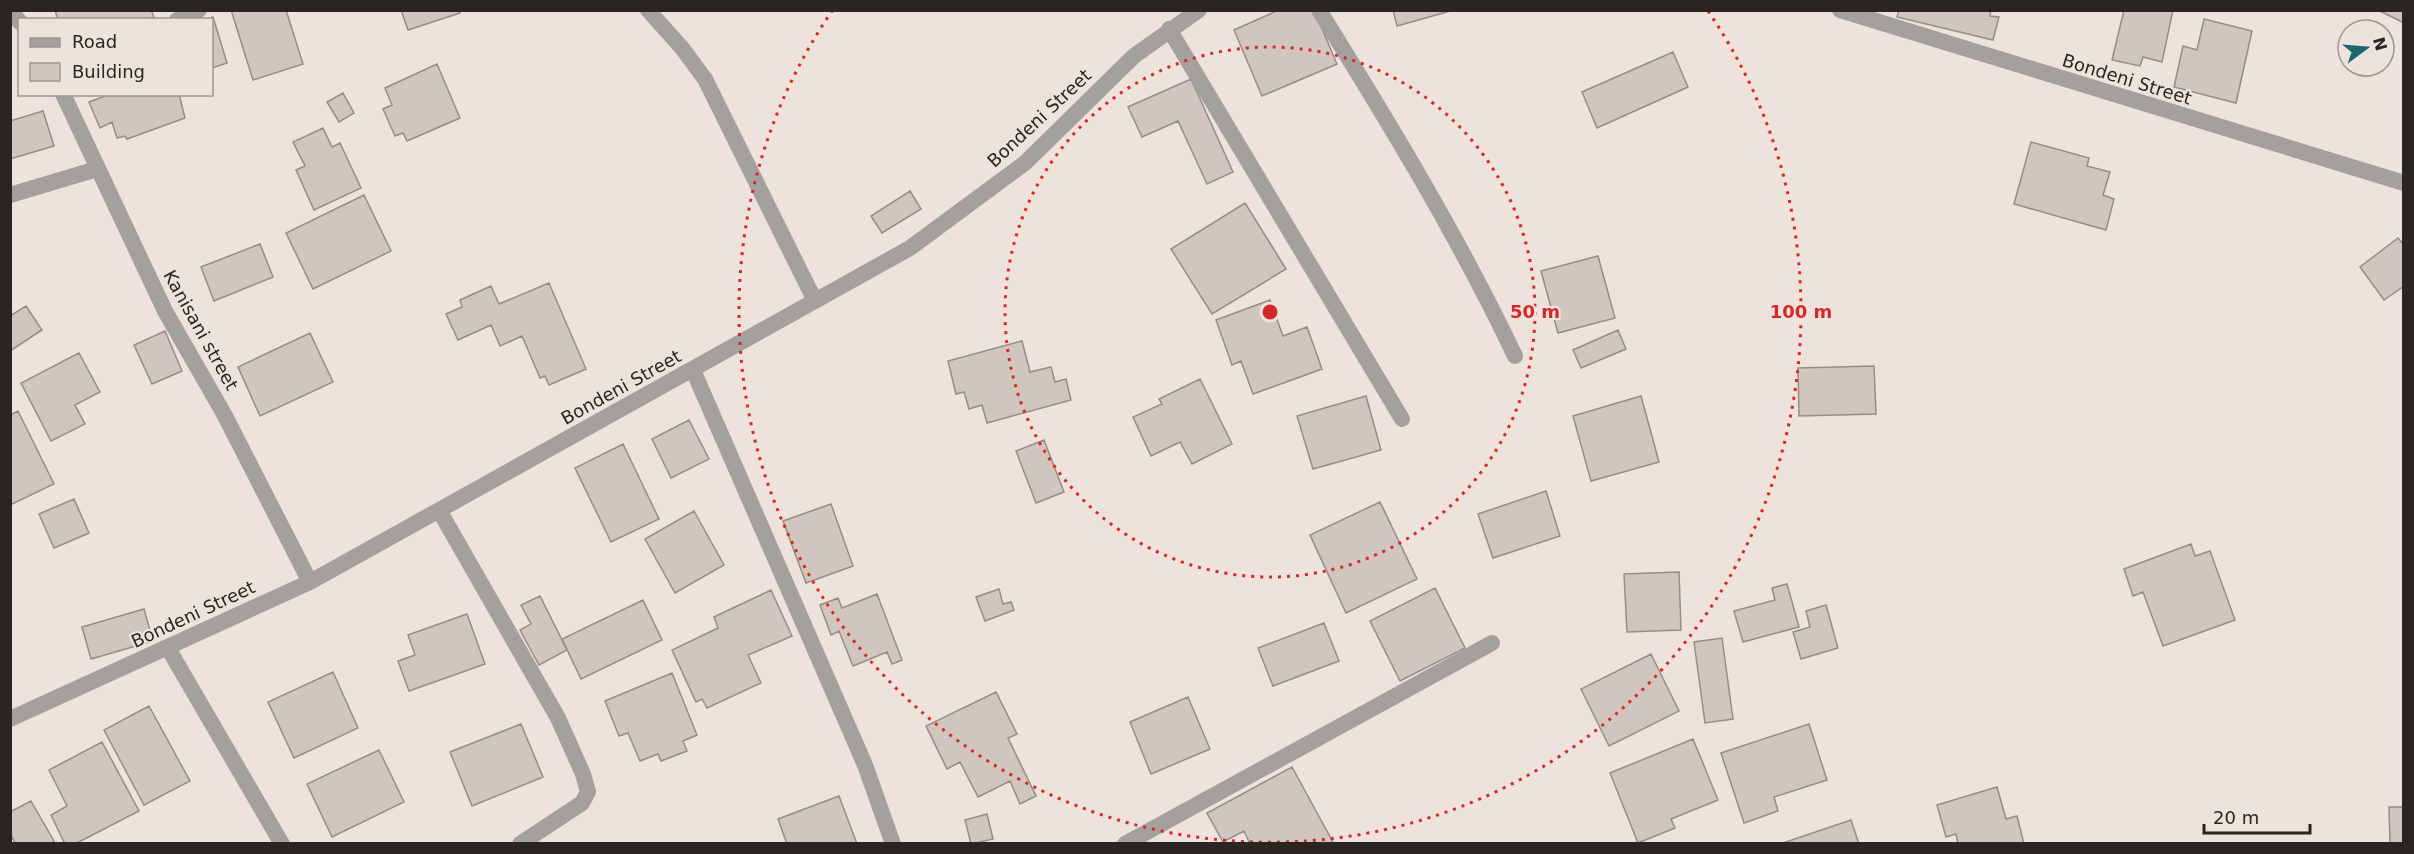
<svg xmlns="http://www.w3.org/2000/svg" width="2414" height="854" font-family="'DejaVu Sans',sans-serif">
  <rect width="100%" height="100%" fill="#eee3dc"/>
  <path fill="#d1c6bf" stroke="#978c86" stroke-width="1.5" d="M55 10H151L154 17 147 20H58Z
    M231 10H286L303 64 253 80Z
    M401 10H459L460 13 408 30Z
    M1279 10H1314L1337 64 1262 96 1234 30Z
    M1393 10H1454L1397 26Z
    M1899 10H1991L1990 16 1999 17 1993 40 1897 17Z
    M2124 10H2173L2162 62 2143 57 2140 66 2112 60Z
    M2378 10H2404V23Z
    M213 17 227 63 212 68V20H205Z
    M2204 19 2252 31 2236 103 2174 87 2183 46 2197 50Z
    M1673 52 1688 87 1597 128 1582 92Z
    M437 64 460 118 407 141 403 133 395 136 383 109 392 105 385 88Z
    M1191 79 1233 172 1207 184 1178 121 1142 137 1128 107Z
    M343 93 354 113 339 122 327 102Z
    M104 94H179L185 118 127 139 125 136 117 138 112 122 100 128 89 102 105 96Z
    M43 111 54 146 10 159V121Z
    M323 128 332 147 340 143 361 188 314 210 296 170 305 166 293 142Z
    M2031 142 2089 158 2087 166 2110 172 2103 195 2114 199 2106 230 2014 204Z
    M910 191 921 209 882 233 871 216Z
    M364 195 391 251 313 289 286 233Z
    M1245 203 1286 269 1212 314 1171 249Z
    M2398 238 2404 245V286L2384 300 2360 267Z
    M260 244 273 277 214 301 201 267Z
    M1598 256 1615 318 1558 333 1541 271Z
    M549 283 586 369 549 385 545 376 540 378 522 336 500 346 491 325 458 340 446 314 462 307 460 300 491 286 499 304Z
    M1270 300 1283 336 1307 327 1322 369 1253 394 1241 361 1232 365 1216 320Z
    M26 306 42 330 10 351V316Z
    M1618 330 1626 349 1581 368 1573 350Z
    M165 331 182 371 152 384 134 345Z
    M310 333 333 382 260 416 238 367Z
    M1022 341 1030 372 1051 367 1055 382 1066 379 1071 400 987 423 982 405 969 409 964 392 956 394 948 361Z
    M79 353 100 392 75 405 85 424 51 441 21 383Z
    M1874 366 1876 414 1799 416 1798 368Z
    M1200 379 1232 444 1192 464 1180 442 1151 456 1133 417 1162 404 1159 399Z
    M1366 396 1381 450 1313 469 1297 416Z
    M1641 396 1659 462 1591 481 1573 416Z
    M18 411 54 484 10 505V415Z
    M689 420 709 459 671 478 652 439Z
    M1044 440 1064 492 1036 503 1016 451Z
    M623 444 659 519 611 542 575 468Z
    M1546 491 1560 536 1493 558 1478 514Z
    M74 499 89 533 54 548 39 514Z
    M1380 502 1417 579 1346 613 1310 535Z
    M831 504 853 566 806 583 783 521Z
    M694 511 724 565 675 593 645 539Z
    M2191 544 2195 556 2210 551 2235 620 2163 646 2143 592 2133 596 2124 569Z
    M1679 572 1681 630 1627 632 1624 574Z
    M1787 584 1799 627 1743 642 1734 611 1775 600 1772 588Z
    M1435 588 1465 648 1400 681 1370 621Z
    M999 589 1003 604 1011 602 1014 610 985 621 976 597Z
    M771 590 792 636 748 655 761 683 707 708 702 699 696 702 672 650 718 628 714 617Z
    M877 594 902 660 892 664 887 652 853 666 839 631 831 635 820 605 838 598 842 608Z
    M540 596 567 650 539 665 520 630 531 624 521 605Z
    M643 600 662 640 581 679 562 639Z
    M1826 605 1838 648 1801 659 1793 632 1810 627 1806 611Z
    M144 609 153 641 91 659 82 627Z
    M467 614 485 664 409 691 398 661 415 655 408 635Z
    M1324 623 1339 661 1273 686 1258 648Z
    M1722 638 1733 719 1705 723 1694 642Z
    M1651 654 1679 711 1609 746 1581 689Z
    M333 672 358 728 294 758 268 702Z
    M672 673 697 735 683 741 687 751 661 761 658 754 640 761 628 733 619 736 605 701Z
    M996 692 1017 734 1008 738 1036 796 1020 804 1010 781 978 797 960 762 947 769 926 726Z
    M1188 697 1210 749 1151 774 1130 722Z
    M149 706 190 781 144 805 104 730Z
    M521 724 543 777 472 806 450 752Z
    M1809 724 1827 780 1774 797 1778 811 1744 823 1721 753Z
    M1693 739 1718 800 1671 819 1675 828 1638 843 1610 773Z
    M102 742 139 811 75 844H65L51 815 67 806 49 770Z
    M379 750 404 802 332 837 307 784Z
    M1292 767 1334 844H1250L1244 831 1223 842 1207 813Z
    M1997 787 2006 819 2017 816 2024 844H1958L1956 834 1946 837 1937 805Z
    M839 796 857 844H787L778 819Z
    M31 801 54 841 50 844H16L10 834V812Z
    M2389 807H2404V844H2390Z
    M987 814 993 839 971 844 965 820Z
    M1851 820 1859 844H1780Z"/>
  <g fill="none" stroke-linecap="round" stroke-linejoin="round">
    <path stroke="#a4a09d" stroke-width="16" d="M648 10 682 48 705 79 815 301
      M1319 10C1389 123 1458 236 1515 356
      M1840 10 2404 183
      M10 11 20 22
      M177 20 199 10
      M1169 29 1402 419
      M63 94 165 311 224 414 310 582
      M10 195 97 169
      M693 370 865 765 893 844
      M439 510 558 718 583 774 588 792 582 803 520 844
      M168 648 282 844
      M10 719 310 582 910 248 1025 163 1134 56 1199 10
      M1125 844 1492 643"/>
  </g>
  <g fill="none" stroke="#d62828" stroke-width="3" stroke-dasharray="3 6">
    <circle cx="1270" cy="312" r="265"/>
    <path d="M1708 11A531 531 0 1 1 832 11"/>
  </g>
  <g text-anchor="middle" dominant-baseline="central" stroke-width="4.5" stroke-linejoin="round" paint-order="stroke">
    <g font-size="18" fill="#292522" stroke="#eee3dc">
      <text transform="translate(2127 79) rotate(17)">Bondeni Street</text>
      <text transform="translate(1039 118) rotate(-43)">Bondeni Street</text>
      <text transform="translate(201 330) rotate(61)">Kanisani street</text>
      <text transform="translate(621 387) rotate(-29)">Bondeni Street</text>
      <text transform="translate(193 614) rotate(-25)">Bondeni Street</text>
    </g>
  </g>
  <circle cx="1270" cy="312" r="9" fill="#d62828" stroke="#eee3dc" stroke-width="3"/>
  <g font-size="18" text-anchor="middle" font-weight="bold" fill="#d62828" stroke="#eee3dc" stroke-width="4.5" stroke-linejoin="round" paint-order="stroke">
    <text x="1535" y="318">50 m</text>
    <text x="1801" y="318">100 m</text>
  </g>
  <rect width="2414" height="854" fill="none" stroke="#292522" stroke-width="24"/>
  <rect x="18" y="18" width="195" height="78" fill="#eee3dc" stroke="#9f9792" stroke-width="1.5"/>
  <rect x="30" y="38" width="30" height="9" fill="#a4a09d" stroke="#9f9792" stroke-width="1.5"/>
  <text x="72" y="48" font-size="18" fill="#292522">Road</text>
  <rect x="30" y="63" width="30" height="18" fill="#d1c6bf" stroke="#9f9792" stroke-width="1.5"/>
  <text x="72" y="78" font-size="18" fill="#292522">Building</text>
  <g transform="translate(2366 48) rotate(74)"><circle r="28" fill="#eee3dc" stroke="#9f9792" stroke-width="1.5"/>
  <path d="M0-4.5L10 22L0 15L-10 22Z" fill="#1a676d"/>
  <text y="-9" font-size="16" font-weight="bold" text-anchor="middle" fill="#292522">N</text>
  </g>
  <path d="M2204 824v9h106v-9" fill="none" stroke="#292522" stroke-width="3"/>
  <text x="2213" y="824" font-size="18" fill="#292522" stroke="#eee3dc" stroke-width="4.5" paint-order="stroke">20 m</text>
</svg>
